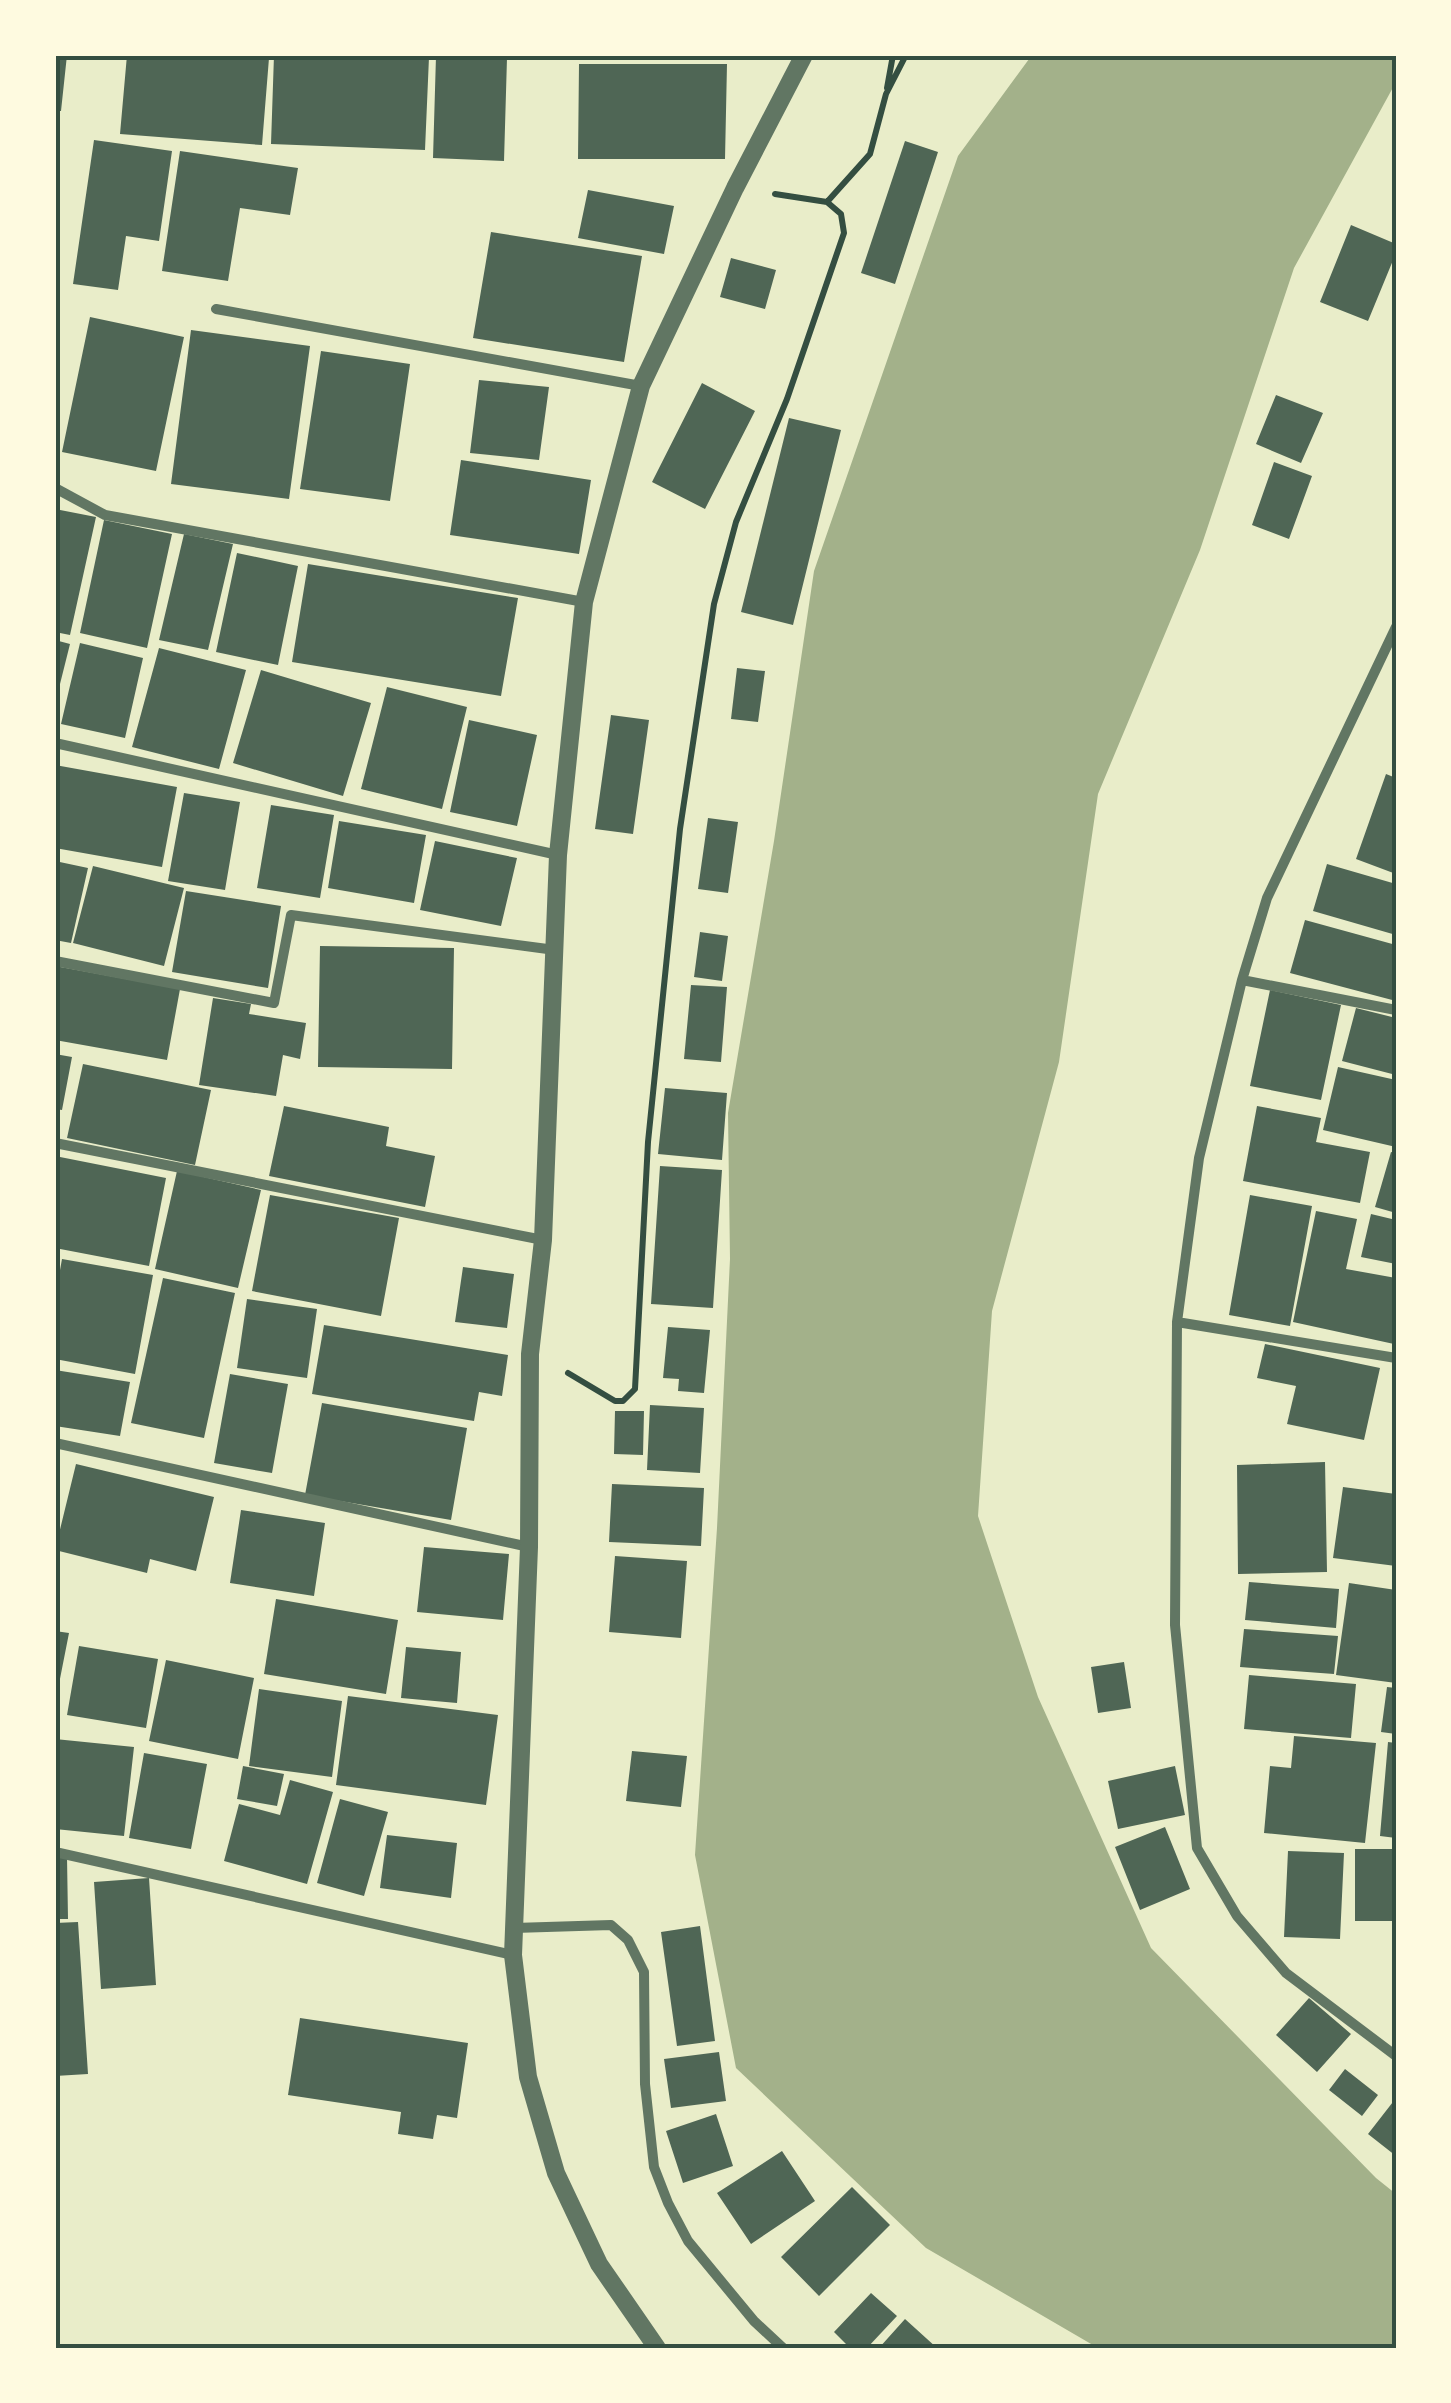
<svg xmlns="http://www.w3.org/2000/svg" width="1451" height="2403" font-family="Signika,sans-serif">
  <rect width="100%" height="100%" fill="#e9edc9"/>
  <path fill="#a3b18a" d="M1032 55H1396V82L1294 268 1200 550 1098 794 1059 1062 992 1311 978 1516 1038 1697 1151 1948 1376 2178 1396 2194V2348H1098L926 2248 736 2068 695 1855 717 1528 730 1259 728 1113 774 841 814 571 958 156Z"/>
  <path fill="#4f6655" d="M55 55H67L61 111H55Z
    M127 55 269 58 262 145 120 134Z
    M274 55 429 57 425 150 271 144Z
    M436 56 507 58 504 161 433 158Z
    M579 64H727L725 159H578Z
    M94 140 172 151 159 241 126 236 118 290 73 284Z
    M905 141 938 152 895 284 861 273Z
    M180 151 298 168 290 215 240 208 228 281 162 271Z
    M588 190 674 206 664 254 578 238Z
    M1351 225 1396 244V253L1368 321 1320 302Z
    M491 232 642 256 624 362 473 338Z
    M731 258 776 270 765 309 720 297Z
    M90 317 184 337 156 471 62 452Z
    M191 330 310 346 289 499 171 484Z
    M321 351 410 364 390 501 300 489Z
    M479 380 549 387 539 460 470 453Z
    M702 383 755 411 705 509 652 482Z
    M1276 395 1323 413 1301 463 1256 444Z
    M789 418 841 430 793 625 741 612Z
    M461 460 591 480 579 554 450 535Z
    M1274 462 1312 476 1289 539 1252 525Z
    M55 509 96 517 70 635 55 632Z
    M104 520 172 534 147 648 80 633Z
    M184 534 233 544 208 650 159 640Z
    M237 553 298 566 278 665 216 652Z
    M308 564 518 598 501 696 292 662Z
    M55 640 70 644 56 700 55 699Z
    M80 643 143 658 125 738 61 724Z
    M159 648 246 670 219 769 132 747Z
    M737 668 765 671 758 722 731 719Z
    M261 670 371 703 343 796 233 763Z
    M387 687 467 707 442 809 361 789Z
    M611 715 649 720 633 834 595 829Z
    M469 720 537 735 517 826 450 812Z
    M55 765 177 787 162 867 55 848Z
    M1386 774 1396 778V874L1356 859Z
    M184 793 240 802 225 890 168 881Z
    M271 805 334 815 320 898 257 888Z
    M708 818 738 822 728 893 698 889Z
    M339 821 426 835 414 903 328 888Z
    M435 841 517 858 501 926 420 910Z
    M55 861 88 868 71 943 55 940Z
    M1327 864 1396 884V935L1313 911Z
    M93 866 184 888 164 966 73 943Z
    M186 891 281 906 268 988 172 972Z
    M1305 920 1396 945V1001L1290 973Z
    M700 932 728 936 722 981 694 977Z
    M320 946 454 948 452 1069 318 1067Z
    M55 966 180 989 167 1060 55 1040Z
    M691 985 727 987 721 1062 684 1059Z
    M1270 990 1341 1005 1321 1100 1250 1086Z
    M213 998 251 1004 249 1014 306 1023 300 1059 283 1055 276 1096 199 1085Z
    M1356 1008 1396 1018V1075L1342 1061Z
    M55 1054 72 1057 62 1110 55 1109Z
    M83 1064 211 1090 195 1165 67 1138Z
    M1338 1067 1396 1080V1147L1323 1130Z
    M665 1088 727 1093 722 1160 658 1154Z
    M284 1106 389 1127 386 1146 435 1156 425 1207 269 1176Z
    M1257 1106 1321 1118 1316 1142 1370 1152 1360 1203 1243 1181Z
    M1391 1152 1396 1153V1213L1375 1207Z
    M55 1156 166 1178 149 1266 55 1248Z
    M660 1166 722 1170 713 1308 651 1304Z
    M177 1171 261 1190 238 1288 155 1269Z
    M270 1195 399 1218 381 1316 252 1291Z
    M1250 1195 1312 1206 1290 1326 1229 1315Z
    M1316 1211 1357 1219 1346 1269 1396 1278 1394 1344 1293 1322Z
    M1371 1214 1396 1220V1264L1361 1257Z
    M62 1259 153 1275 135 1374 55 1359V1298Z
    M463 1267 514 1274 507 1328 455 1322Z
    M163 1278 235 1293 204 1438 131 1423Z
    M247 1299 317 1309 307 1378 237 1368Z
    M324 1325 508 1355 502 1396 479 1392 474 1421 312 1394Z
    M668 1327 710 1330 704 1393 678 1391 679 1379 663 1378Z
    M1265 1344 1380 1368 1364 1440 1287 1424 1296 1386 1257 1378Z
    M55 1370 130 1382 120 1436 55 1426Z
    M230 1374 288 1384 272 1473 214 1463Z
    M322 1403 467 1428 451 1520 305 1495Z
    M650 1405 704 1408 700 1473 647 1470Z
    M615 1411H644L643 1455 614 1454Z
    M1325 1462 1327 1572 1238 1574 1237 1465Z
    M76 1464 214 1497 196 1571 150 1559 147 1573 55 1550Z
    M612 1484 704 1488 701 1546 609 1542Z
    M1343 1487 1396 1494V1566L1333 1558Z
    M241 1510 325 1523 314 1596 230 1583Z
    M424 1547 509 1554 503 1620 417 1612Z
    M615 1556 687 1561 681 1638 609 1632Z
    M1249 1582 1339 1589 1336 1628 1245 1620Z
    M1349 1583 1396 1590V1683L1336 1675Z
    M276 1599 398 1620 386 1694 264 1674Z
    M1244 1629 1338 1636 1334 1674 1240 1667Z
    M55 1631 69 1633 57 1694H55Z
    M79 1646 158 1659 146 1728 67 1715Z
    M406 1647 461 1652 457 1703 401 1698Z
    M166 1660 254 1678 238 1759 149 1741Z
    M1124 1662 1131 1708 1098 1713 1091 1667Z
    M1249 1675 1356 1684 1351 1738 1244 1729Z
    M1387 1687 1396 1688V1734L1381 1732Z
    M259 1689 342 1701 332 1777 249 1766Z
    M348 1696 498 1715 486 1805 336 1785Z
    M1294 1736 1376 1743 1365 1843 1264 1833 1270 1766 1291 1768Z
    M55 1739 134 1747 124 1836 55 1829Z
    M1388 1742 1396 1743V1838L1380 1836Z
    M632 1751 687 1756 681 1807 626 1801Z
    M144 1753 207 1764 191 1849 129 1838Z
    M243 1766 284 1774 277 1806 237 1799Z
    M1175 1766 1185 1815 1118 1829 1108 1781Z
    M290 1780 333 1792 307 1884 224 1861 239 1804 280 1815Z
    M340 1799 388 1812 364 1896 317 1883Z
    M1165 1827 1190 1889 1140 1910 1115 1847Z
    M387 1835 457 1843 451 1898 380 1888Z
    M1355 1849H1396V1921H1355Z
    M1288 1851 1344 1853 1340 1939 1284 1937Z
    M55 1857H67L68 1919H55Z
    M149 1878 156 1985 101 1989 94 1882Z
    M78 1922 88 2074 55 2076V1923Z
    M700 1926 715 2041 677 2046 661 1932Z
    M1309 1998 1351 2034 1317 2072 1276 2035Z
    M300 2018 468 2043 457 2118 437 2115 433 2139 398 2134 401 2112 288 2095Z
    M719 2052 726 2101 671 2108 664 2059Z
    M1345 2069 1378 2095 1362 2116 1329 2090Z
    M1396 2098V2156L1368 2134Z
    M716 2114 733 2166 683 2183 666 2131Z
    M782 2151 815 2201 751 2244 717 2193Z
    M852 2187 890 2225 819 2296 781 2257Z
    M871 2293 897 2316 867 2348H850L834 2332Z
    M905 2319 937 2348H879Z"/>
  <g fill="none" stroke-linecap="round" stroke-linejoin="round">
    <path stroke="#344e41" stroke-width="6" d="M887 88 893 55
      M827 202 870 154 886 94 906 55
      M568 1373 615 1401H623L635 1389 648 1142 680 829 714 604 736 522 787 399 844 233 841 214 827 202 775 194"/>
    <path stroke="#617663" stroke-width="10" d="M216 309 641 386
      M55 488 105 515 584 602
      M1396 627 1267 898 1242 980 1199 1158 1177 1322 1175 1625 1197 1848 1237 1916 1286 1973 1396 2056
      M55 743 558 855
      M55 961 274 1003 291 915 555 950
      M1242 980 1396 1010
      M55 1143 543 1240
      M1177 1322 1396 1358
      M55 1443 529 1547
      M55 1852 513 1955
      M514 1928 611 1925 628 1940 644 1972 645 2084 654 2167 668 2203 688 2241 754 2321 783 2348"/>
    <path stroke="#617663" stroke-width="18" d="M657 2348 599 2264 556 2173 528 2077 513 1955 529 1547 530 1354 543 1240 558 855 584 602 641 386 735 188 804 55"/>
  </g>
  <rect width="1451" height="2403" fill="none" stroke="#fefae0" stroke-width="115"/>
  <rect x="58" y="58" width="1336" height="2288" fill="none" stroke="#344e41" stroke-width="4"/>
</svg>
